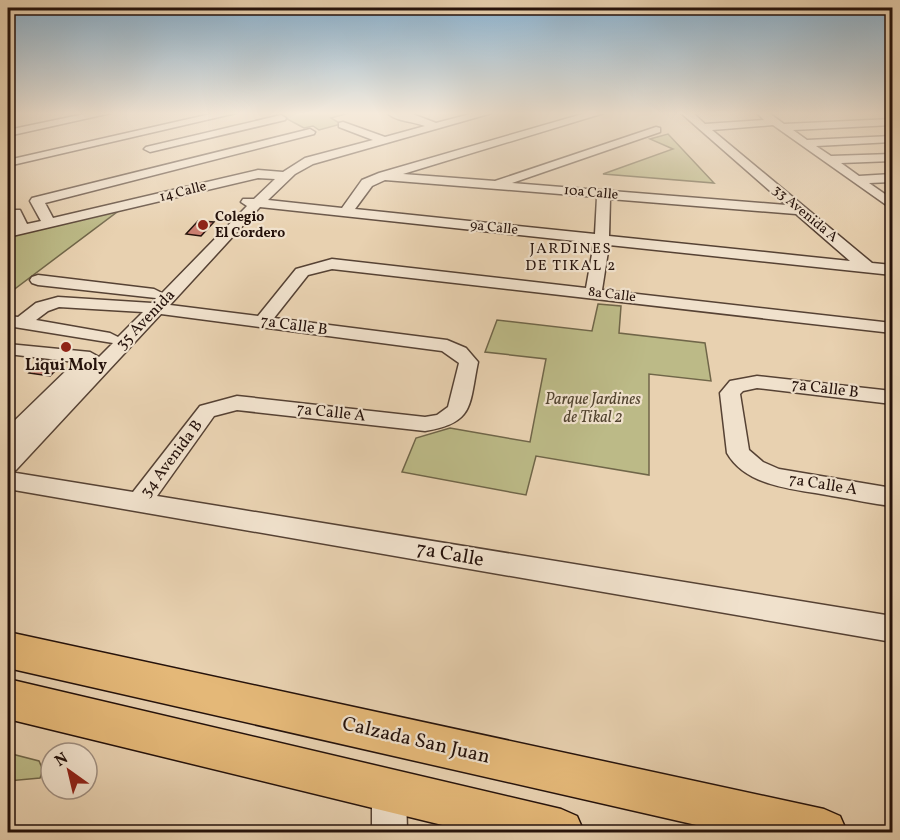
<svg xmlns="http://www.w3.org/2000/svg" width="900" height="840" font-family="Vollkorn,serif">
  <rect width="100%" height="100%" fill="#e8d1b0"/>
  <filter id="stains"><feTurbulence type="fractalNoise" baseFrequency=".00333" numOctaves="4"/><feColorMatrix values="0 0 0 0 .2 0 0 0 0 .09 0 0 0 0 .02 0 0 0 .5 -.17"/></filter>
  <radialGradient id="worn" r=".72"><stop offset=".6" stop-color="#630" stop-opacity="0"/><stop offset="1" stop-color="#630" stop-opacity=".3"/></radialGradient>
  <path fill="#bcba87" stroke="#706649" stroke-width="1.5" d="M276 113H349L331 118 341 124 319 130 313 126 304 128Z
    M668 134 714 183 603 174 673 149 650 139Z
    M104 211 117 212 8 294V235Z
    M598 304 621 306 619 333 705 343 711 381 649 374V475L536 456 526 495 402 472 416 438 450 428 530 442 546 359 485 352 497 320 592 331Z
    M8 753 39 761 43 770 40 778 8 781Z"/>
  <path fill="#ca7e70" stroke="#25120b" stroke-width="1.5" d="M198 221 214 222 201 236 186 234Z
    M42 360 61 363 60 364 61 365 50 376 29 373Z"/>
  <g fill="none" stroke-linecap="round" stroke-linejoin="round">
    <defs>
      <path id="minor" d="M89 113H111L8 136V130Z
        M215 113H236L8 166V160Z
        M387 113H410L436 123 474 113H492L313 164 295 174 268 200 342 208 362 180 379 173 586 113H604L403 174 495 181 656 127 660 128V132L512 183 786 205 681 113H693L705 124 764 120 757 113H769L784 124 892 119V125L793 130 807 140 892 136V142L816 146 831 156 892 154V161L841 163 859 176 892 174V182L869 183 892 199V209L773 125 712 130 872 263 892 265V275L609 245 602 290 892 323V333L332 269 308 275 274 318 447 340 466 348 478 362C469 405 475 423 425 431L237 410 214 416 157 496 892 616V642L8 489V451L13 445 8 446V427L75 362 8 354V344L90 352 99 357 113 343 8 326V316L18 317 36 303 58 297 152 303 156 298 38 285 32 283 30 280 32 277 38 275 154 289 162 293 247 206 241 202 243 199H254L275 179 258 178 8 237V229L14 227 8 213 10 210H20L27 224 41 221 30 201 32 198 310 129 315 132 314 134 45 203 53 218 258 170 283 172 305 158 373 140 339 127V123L343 122 385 137 425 126C412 121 398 122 387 113ZM385 180 597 197 595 234 355 209 372 186ZM610 199 796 214 850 261 609 236ZM260 207 594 243 586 288 332 259 296 269 258 316 170 305ZM59 307 143 312 118 337 110 333 36 320 48 311ZM161 314 442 351 459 363 448 407 437 415 425 417 237 396 200 406 133 492 10 472 16 470Z
        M281 115 286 118 285 120 150 152 144 149 146 147Z
        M757 376 892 391V404L757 388 743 391 740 394 749 450 763 462 779 469 892 488V506C872 504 852 499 832 496 797 489 747 488 727 453L720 393 730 381Z
        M389 775 401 780 406 792 407 832H372V792L377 780Z"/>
      <path id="major" d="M8 632 824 809 840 816 847 832H727L8 668Z
        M8 679 561 809 577 816 584 832H471L8 719Z"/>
    </defs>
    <use href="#minor" stroke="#564234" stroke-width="3"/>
    <use href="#major" stroke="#25120b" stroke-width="3"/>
    <use href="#minor" fill="#f0e1cc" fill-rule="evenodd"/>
    <use href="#major" fill="#e4b878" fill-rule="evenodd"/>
  </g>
  <linearGradient id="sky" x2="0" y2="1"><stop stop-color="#89b4d4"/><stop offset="0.49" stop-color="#f5eadb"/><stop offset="1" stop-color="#f5eadb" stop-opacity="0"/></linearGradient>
  <rect width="900" height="231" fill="url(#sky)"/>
  <g fill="#8f2418" stroke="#f0e1cc" stroke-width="2">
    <circle cx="203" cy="225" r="6"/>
    <circle cx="66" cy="347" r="6"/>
  </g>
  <g text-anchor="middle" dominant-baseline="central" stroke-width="4.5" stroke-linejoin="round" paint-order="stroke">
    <g font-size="14" fill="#25120b" stroke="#f0e1cc">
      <text transform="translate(183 192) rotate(-14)">14 Calle</text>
      <text transform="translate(591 193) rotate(5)">10a Calle</text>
      <text transform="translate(805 214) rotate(40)">33 Avenida A</text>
      <text transform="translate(494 228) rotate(6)">9a Calle</text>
      <text transform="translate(612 295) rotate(7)">8a Calle</text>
    </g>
    <g font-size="14" font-weight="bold" fill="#25120b" stroke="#f0e1cc" text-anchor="start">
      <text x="215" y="217">Colegio<tspan x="215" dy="16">El Cordero</tspan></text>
    </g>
    <g font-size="15" letter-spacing="1.5" fill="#25120b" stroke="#f0e1cc">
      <text x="571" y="249">JARDINES<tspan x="571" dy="17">DE TIKAL 2</tspan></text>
    </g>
    <g font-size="16" fill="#25120b" stroke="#f0e1cc">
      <text transform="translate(146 320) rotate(-46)">35 Avenida</text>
      <text transform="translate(294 326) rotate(8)">7a Calle B</text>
      <text transform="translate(825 389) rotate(7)">7a Calle B</text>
      <text transform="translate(331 413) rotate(6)">7a Calle A</text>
      <text transform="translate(172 459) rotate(-53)">34 Avenida B</text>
      <text transform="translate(823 485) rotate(9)">7a Calle A</text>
    </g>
    <g font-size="16" font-weight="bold" fill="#25120b" stroke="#f0e1cc">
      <text x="66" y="366">Liqui Moly</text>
    </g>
    <g font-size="16" font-style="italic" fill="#524430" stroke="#f0e1cc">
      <text x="593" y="400">Parque Jardines<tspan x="593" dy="18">de Tikal 2</tspan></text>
    </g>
    <g font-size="20" fill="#25120b" stroke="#f0e1cc">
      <text transform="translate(450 555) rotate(10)">7a Calle</text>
      <text transform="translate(416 741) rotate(13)">Calzada San Juan</text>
    </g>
  </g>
  <rect width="900" height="840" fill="none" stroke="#e8d1b0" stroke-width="30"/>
  <rect x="9" y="9" width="882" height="822" fill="none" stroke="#25120b" stroke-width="3"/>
  <rect x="15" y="15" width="870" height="810" fill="none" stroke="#25120b" stroke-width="1.5"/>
  <g transform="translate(69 771) rotate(326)"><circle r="28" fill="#f0e1cc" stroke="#9f8e7f" stroke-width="1.5"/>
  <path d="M0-4.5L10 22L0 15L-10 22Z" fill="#8f2418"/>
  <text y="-9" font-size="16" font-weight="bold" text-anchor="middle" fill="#25120b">N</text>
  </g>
  <rect width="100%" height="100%" filter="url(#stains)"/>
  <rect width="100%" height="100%" fill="url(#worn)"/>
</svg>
